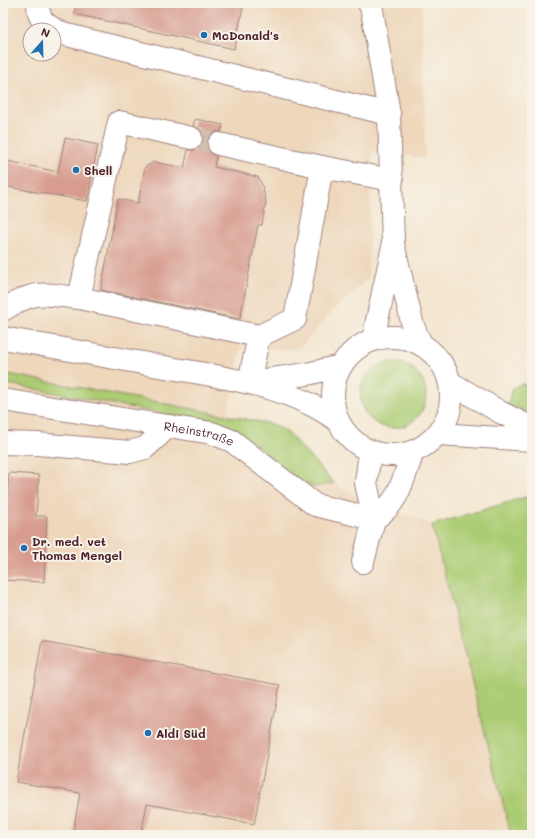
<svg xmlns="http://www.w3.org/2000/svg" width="535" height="838" font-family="Mali,sans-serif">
  <rect width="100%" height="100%" fill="#f7f3e8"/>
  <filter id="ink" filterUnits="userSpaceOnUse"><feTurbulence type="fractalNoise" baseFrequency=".025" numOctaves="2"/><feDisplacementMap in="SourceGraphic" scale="8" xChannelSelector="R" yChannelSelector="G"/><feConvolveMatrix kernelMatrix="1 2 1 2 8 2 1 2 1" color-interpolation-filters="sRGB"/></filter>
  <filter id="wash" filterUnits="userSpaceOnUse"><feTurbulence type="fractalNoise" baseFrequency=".012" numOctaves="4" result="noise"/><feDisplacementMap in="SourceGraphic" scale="16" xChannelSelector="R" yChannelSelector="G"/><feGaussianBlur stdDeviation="0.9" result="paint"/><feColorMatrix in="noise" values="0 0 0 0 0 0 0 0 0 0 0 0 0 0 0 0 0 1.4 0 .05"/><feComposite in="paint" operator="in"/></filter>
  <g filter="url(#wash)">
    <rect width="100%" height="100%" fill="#f4e7d2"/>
    <path fill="#eed7bb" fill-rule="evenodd" d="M3 3H422L425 158 372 151 368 279 335 308 300 348 287 351 242 345 227 415 272 424 287 432 340 488 432 525 511 835H3ZM30 30H54V54H30Z"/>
    <path fill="#accc73" stroke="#7b764f" d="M360 395a33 33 0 1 1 66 0a33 33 0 1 1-66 0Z
      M3 373 272 424 287 432 334 483 315 487 300 481 246 437 228 426 3 383Z
      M521 384 532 386V413L507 406 513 388Z
      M532 495V835H511L432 525Z"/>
    <g id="blocks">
      <path fill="#d79c8f" d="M76 3H244L234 49 74 14Z
        M195 119 223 125 221 132H215L210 136 207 141V148L211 153 216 156 214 167 258 177 262 185 266 202 262 225H258L240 319 101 290 118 199 138 203 145 167 154 162 184 168 188 150H195L200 146 203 140V134L200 129 193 126Z
        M65 138 98 145 87 201 3 186V160L58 172Z
        M9 473 39 475 36 516H47L44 582 3 580V514L6 515Z
        M42 641 280 685 254 824 147 804 141 835H91L73 832 80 793 16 782Z"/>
    </g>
  </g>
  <g filter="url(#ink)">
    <use href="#blocks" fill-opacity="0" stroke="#9f837e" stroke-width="1"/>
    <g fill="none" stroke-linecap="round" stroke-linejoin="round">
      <path stroke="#d2bfb1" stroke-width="22" stroke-dasharray="22 11" stroke-linecap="butt" d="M191 138 219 144"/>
      <defs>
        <g id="minor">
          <path d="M38 3C38 23 47 25 63 34L389 114"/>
          <path d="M369 3 372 10 389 114 393 244 413 326 421 344"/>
          <path d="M219 144 322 167 392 180"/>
          <path d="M79 298 259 336 295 319 322 167"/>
          <path d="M3 310C36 289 42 294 79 298L119 122 191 138"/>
          <path d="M373 339 392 251"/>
          <path d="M249 382 259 336"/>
          <path id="s1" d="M3 400 212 433 232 441 315 505 374 519C399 504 403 479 413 452"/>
          <path d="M3 443 37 444 130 452 145 448 169 426"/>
          <path d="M363 562 374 519 366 483 370 451"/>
        </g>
        <path id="major" d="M333 396a59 59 0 1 1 118 0a59 59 0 1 1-118 0Z
          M3 338C55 347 107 357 159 366 220 377 287 384 338 421
          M251 382 307 374 341 366
          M451 383 500 412 532 428
          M439 434 532 440"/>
      </defs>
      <use href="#minor" stroke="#9f837e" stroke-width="24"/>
      <use href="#major" stroke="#9f837e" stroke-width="24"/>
      <use href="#minor" stroke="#fff" stroke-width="22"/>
      <use href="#major" stroke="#fff" stroke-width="22"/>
    </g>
  </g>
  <g fill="#1f6fb2" stroke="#f7f3e8" stroke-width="1.5">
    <circle cx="204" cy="35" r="4"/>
    <circle cx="76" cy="170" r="4"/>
    <circle cx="24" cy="548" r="4"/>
    <circle cx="148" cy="733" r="4"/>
  </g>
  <g text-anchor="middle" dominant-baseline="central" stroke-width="4" stroke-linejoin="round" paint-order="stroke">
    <g font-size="12" font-weight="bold" fill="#4a1f2b" stroke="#f7f3e8" text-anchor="start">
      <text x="212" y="35">McDonald's</text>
      <text x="84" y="170">Shell</text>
      <text x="32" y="541">Dr. med. vet<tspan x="32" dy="14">Thomas Mengel</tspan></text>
      <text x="156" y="733">Aldi Süd</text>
    </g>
    <g font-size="12" fill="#4a1f2b" stroke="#f7f3e8">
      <text stroke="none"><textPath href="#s1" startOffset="199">Rheinstraße</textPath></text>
    </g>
  </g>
  <rect width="535" height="838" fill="none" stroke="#f7f3e8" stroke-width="16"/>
  <g transform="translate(42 42) rotate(20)"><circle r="19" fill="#f7f3e8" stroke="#b29e9c"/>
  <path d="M0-3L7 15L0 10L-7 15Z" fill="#1f6fb2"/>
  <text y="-6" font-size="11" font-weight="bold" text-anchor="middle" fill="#4a1f2b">N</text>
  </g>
</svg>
